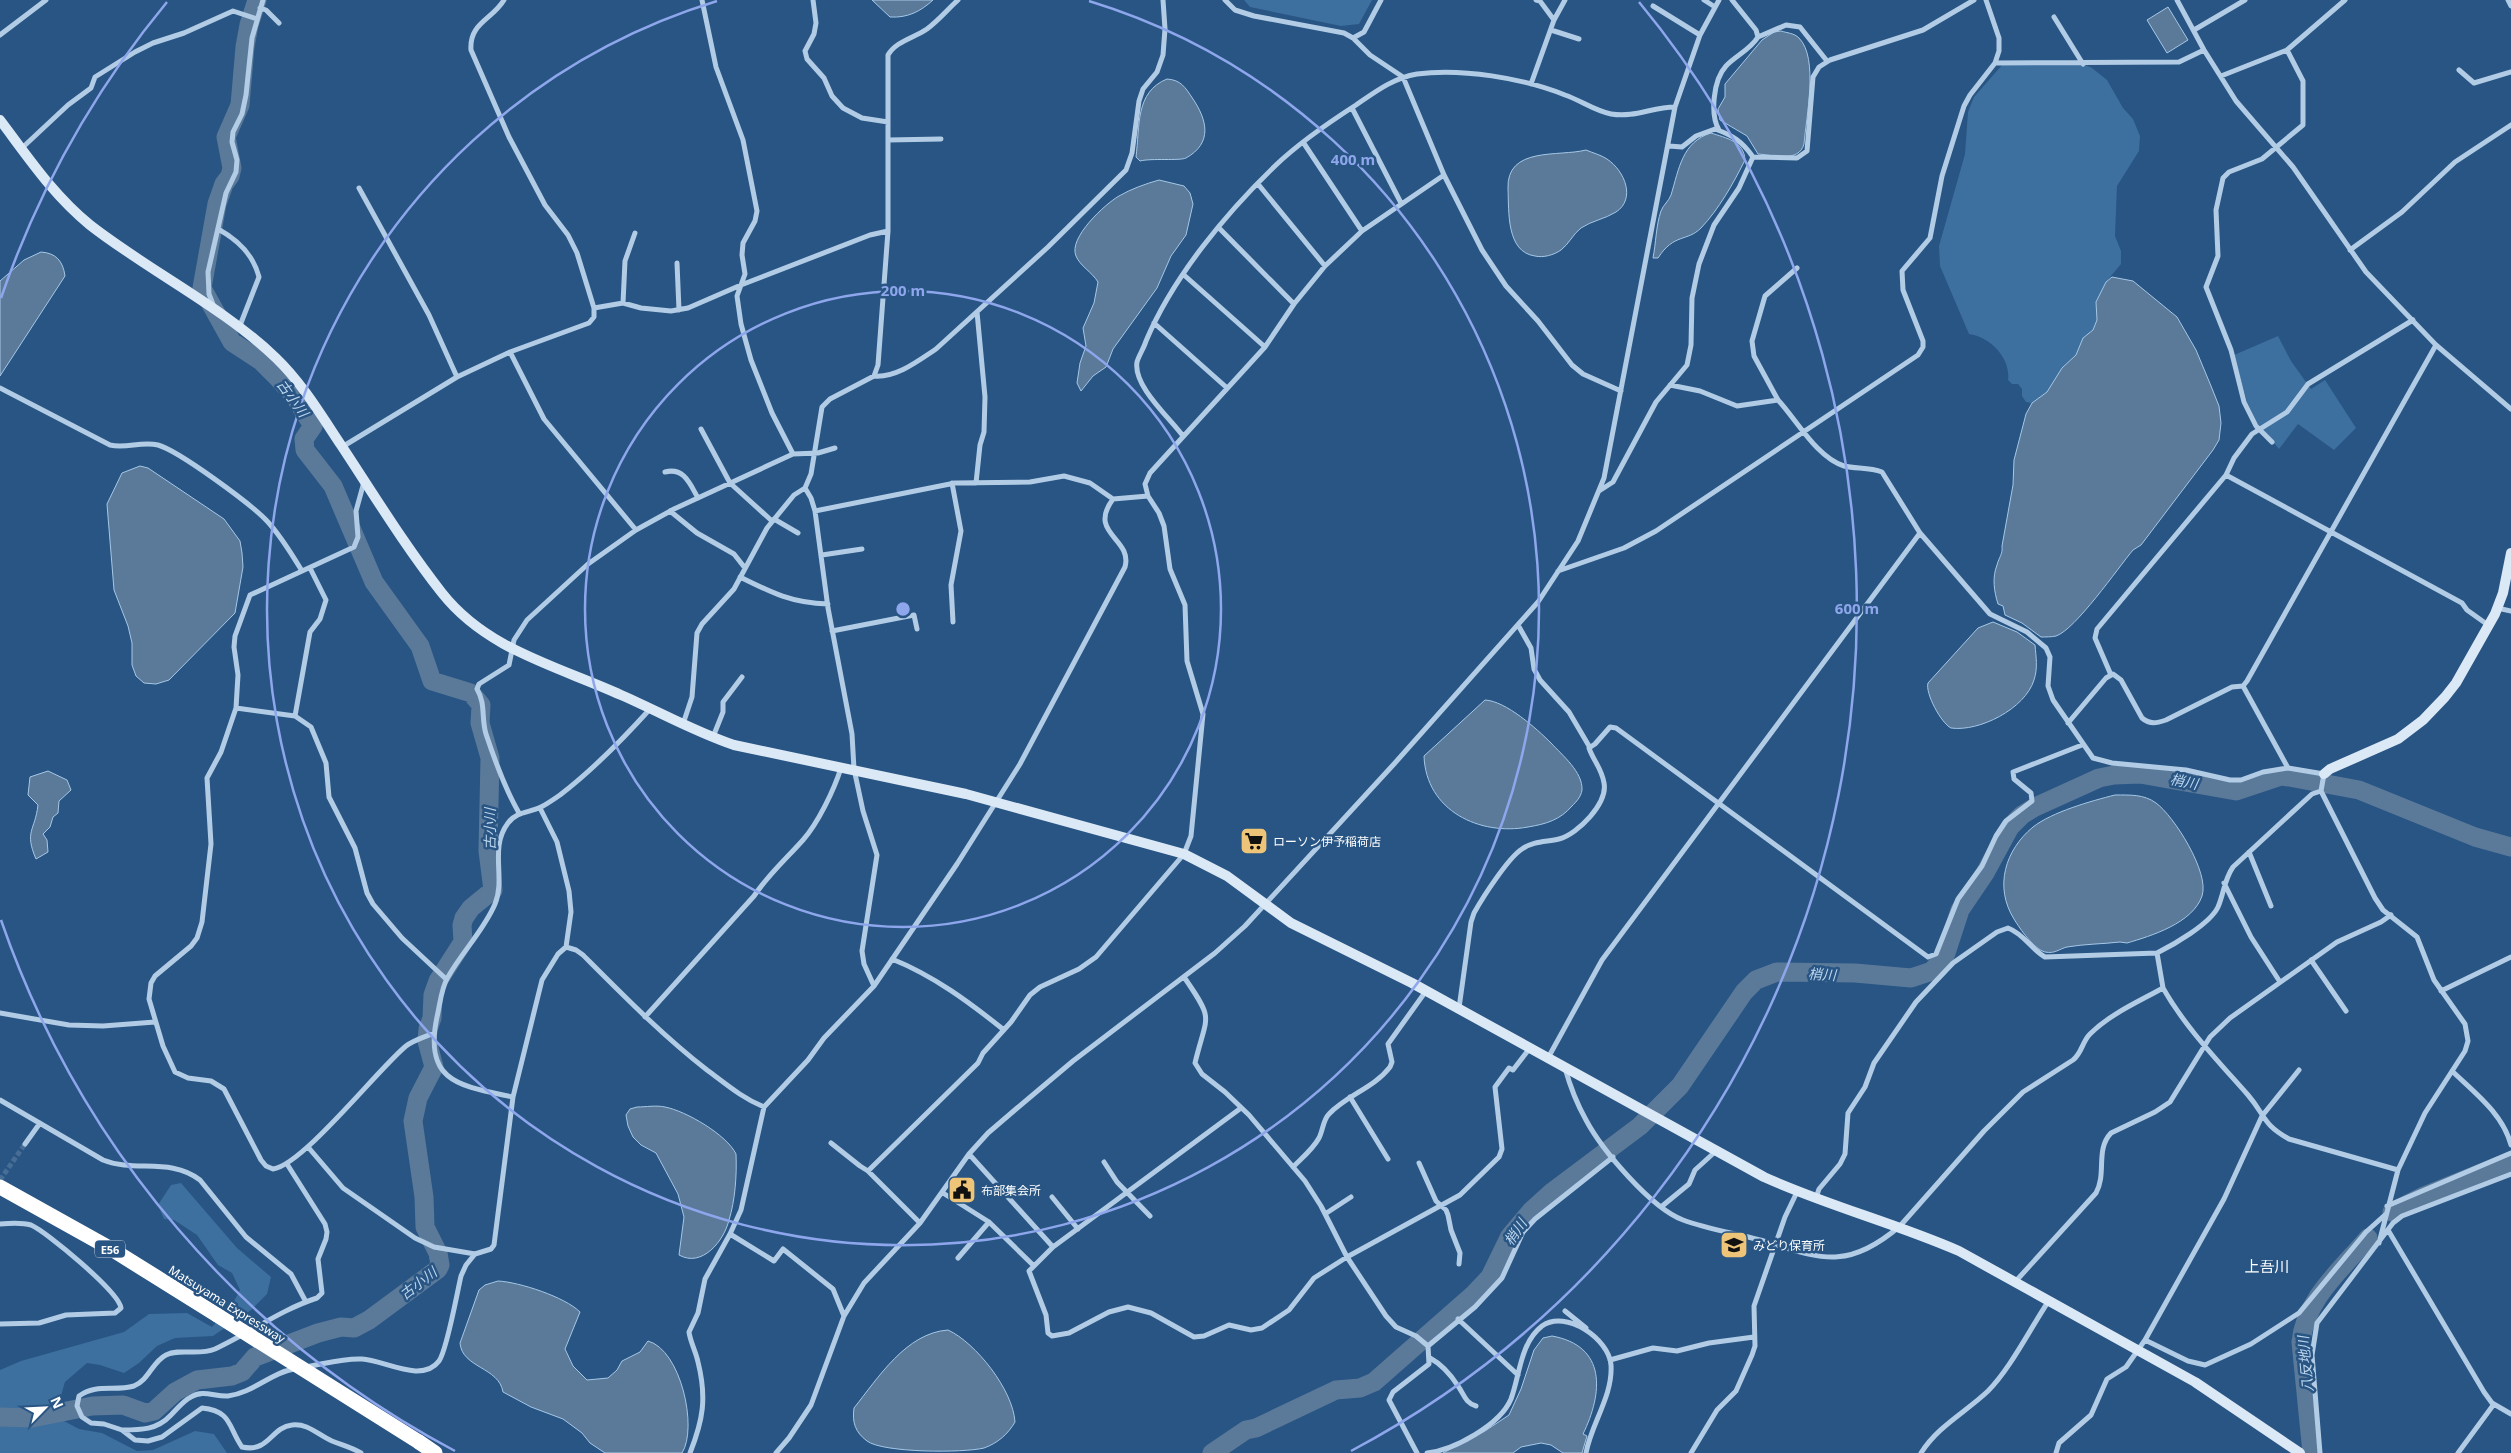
<svg xmlns="http://www.w3.org/2000/svg" width="2511" height="1453" font-family="'Noto Sans','Noto Sans JP',sans-serif">
  <rect width="100%" height="100%" fill="#285583"/>
  <path fill="#3d6f9f" d="M1244 0H1372L1359 24 1341 26 1250 7Z
    M2079 62 2092 68 2107 80 2123 108 2133 119 2140 136 2139 151 2117 186 2115 236 2121 251V264L2106 282 2096 302 2097 320 2093 330 2083 338 2076 355 2062 368 2047 392 2032 403 2026 402 2022 396V389L2018 384H2012L2008 380C2011 359 1991 337 1969 334L1940 266 1939 246 1965 154 1968 112 1974 97 2003 64Z
    M2278 336 2291 361 2311 389 2325 380 2356 428 2334 450 2298 424 2279 449 2257 423 2247 402 2234 355Z
    M181 1183 237 1248 271 1277 267 1294 251 1310 213 1336 175 1338 157 1346 139 1363 124 1373 100 1365 87 1363 65 1382 58 1406 64 1421 79 1429 102 1433 137 1451 153 1450 195 1431 214 1434 227 1453H0V1370L21 1361 124 1332 149 1314 187 1313 212 1327 233 1303 240 1290 232 1273 218 1265 197 1235 174 1220 164 1219 158 1205 171 1185Z"/>
  <path fill="#5b7a9a" stroke="#a6c8e7" d="M872 0H933C920 12 907 18 890 17Z
    M2168 7 2188 40 2167 53 2147 20Z
    M1781 31C1787 33 1794 33 1799 38 1819 58 1806 118 1804 144 1799 163 1773 155 1758 154L1747 136 1720 120 1718 109 1725 97V84L1762 40 1774 32Z
    M1167 79C1181 80 1185 87 1193 99 1207 120 1213 143 1186 158 1180 161 1151 158 1140 161L1136 157C1140 126 1135 92 1167 79Z
    M1711 133C1726 138 1744 141 1745 160 1733 184 1719 209 1701 228 1687 242 1674 233 1658 258H1653C1656 243 1656 225 1661 211 1663 205 1669 201 1671 195 1679 169 1682 142 1711 133Z
    M1586 150C1593 153 1601 155 1607 159 1625 171 1636 199 1616 212 1605 219 1591 221 1581 228 1573 234 1569 244 1561 250 1554 255 1543 258 1535 256 1506 252 1509 211 1508 189 1506 146 1559 157 1586 150Z
    M1159 180 1184 186 1190 193 1193 204 1186 235 1171 256 1157 288 1113 349 1106 367 1093 376 1081 391 1077 383 1080 363 1086 346 1083 328 1094 303 1098 282C1092 272 1080 266 1076 256 1068 238 1105 204 1119 196 1131 189 1145 184 1159 180Z
    M41 252C56 253 63 261 65 276L0 376V281L24 260Z
    M2112 277 2133 281 2177 317 2196 350 2211 386 2219 406 2221 423 2219 440 2213 450 2141 545 2133 550C2118 568 2075 630 2056 636 2052 637 2045 637 2041 637L2022 623 2005 615 2003 606 1998 604C1994 591 1992 578 1997 565 1999 557 2003 554 2002 546L2013 485 2014 460 2026 414 2032 403 2047 392 2062 368 2076 355 2083 338 2093 330 2097 320 2096 302 2106 282Z
    M140 466 148 468 224 519 240 541 242 553 243 567 235 613 169 680 156 684 144 683 136 676 132 665V643L128 626 114 590 107 504 122 473Z
    M1993 622 2017 632 2035 645C2036 657 2038 668 2034 680 2025 709 1979 732 1951 728 1941 723 1925 693 1928 683L1978 628Z
    M1485 700C1506 701 1537 729 1551 743 1562 755 1583 772 1582 790 1581 797 1576 802 1572 806 1560 820 1546 824 1528 827 1480 836 1426 811 1424 756Z
    M48 771 67 780 71 790 59 801 58 813 53 817 50 827 43 834 47 840 48 852 36 859C24 831 35 831 38 805L28 795 30 777Z
    M2115 795C2129 795 2144 794 2156 803 2174 816 2210 873 2202 896 2193 923 2151 936 2127 943L2120 942C2103 944 2084 944 2067 947 2059 949 2055 954 2045 952 2034 949 2020 929 2014 919 1994 887 2005 850 2033 827 2052 812 2091 801 2115 795Z
    M637 1107C646 1107 656 1105 665 1107 686 1111 727 1135 736 1154 737 1175 735 1201 729 1220 724 1241 702 1268 679 1255L684 1217 678 1194 656 1153 641 1145 633 1137 628 1126 626 1115 630 1109Z
    M498 1281C519 1282 565 1297 580 1312L565 1349 573 1366 587 1380 608 1378 617 1370 622 1361 640 1352 648 1341C681 1350 698 1428 682 1453H605L590 1443 582 1433 563 1419 531 1407 503 1392C499 1367 462 1368 460 1343L479 1290 485 1285Z
    M948 1330C976 1343 1013 1390 1015 1422 1008 1434 998 1443 984 1448 964 1453 883 1453 867 1441 855 1432 852 1422 854 1408 878 1378 906 1333 948 1330Z
    M1552 1336C1607 1346 1603 1393 1583 1434L1587 1436 1582 1453H1563L1551 1445 1541 1443 1521 1447 1513 1453H1443L1485 1431 1509 1415 1521 1389 1534 1350 1543 1338Z"/>
  <g fill="none" stroke-linecap="round" stroke-linejoin="round">
    <path stroke="#5b7a9a" stroke-width="19" d="M2392 1212 2424 1196 2511 1161
      M0 1417 32 1418 92 1406 123 1405 145 1413 154 1411 175 1392 197 1380 232 1376 242 1372 255 1357 318 1333 341 1327 354 1328 369 1320 438 1269 440 1265 438 1253 425 1227 424 1197 413 1121 418 1098 434 1067 427 1041 428 1029 432 1018 433 995 438 981 463 942 462 925 464 918 471 908 493 890 488 851 490 758 480 723 481 705 471 693 432 681 420 646 374 582 333 486 305 450 304 439 313 426 295 397 276 376 261 361 232 342 202 288 217 204 224 184 230 176 232 168 226 137 240 105 245 47 249 25 257 0
      M1212 1453 1246 1430 1256 1428 1336 1390 1360 1388 1374 1382 1473 1295 1490 1277 1510 1236 1531 1211 1552 1192 1640 1126 1680 1086 1744 992 1756 980 1777 972 1855 973 1911 978 1932 971 1945 956 1960 910 1985 873 2010 827 2022 815 2035 807 2099 778 2114 775 2140 774 2236 791 2281 776 2289 777 2359 790 2475 837 2511 847
      M2312 1453 2301 1342C2305 1299 2342 1269 2368 1238"/>
    <path stroke="#486e96" stroke-width="5" stroke-dasharray="5 2.5" stroke-linecap="butt" d="M0 1180 25 1144"/>
    <path stroke="#b2cce6" stroke-width="5" d="M702 0 716 67 743 140 757 211 755 221 743 243 742 255 745 274 737 296 741 324 751 360 772 413 793 454
      M813 0 816 23 814 34 805 51 807 59 824 78 832 96 843 108 862 118 888 122
      M1225 0 1235 10 1254 16 1344 33 1353 38 1370 55 1403 77 1444 175 1482 250 1506 286 1538 321 1572 365 1583 374 1621 391
      M1536 0 1540 1 1554 20
      M1704 0 1715 7
      M2177 0 2204 50 2236 101 2293 167 2366 272 2436 345 2511 409
      M2508 0 2511 6
      M1653 6 1700 35
      M260 8 266 10 279 23
      M2054 17 2083 64
      M1551 30 1579 39
      M2194 30 2245 0
      M0 35 46 0
      M1758 37 1786 25 1800 27 1827 61
      M1353 38 1364 32 1381 0
      M1995 63 2179 62 2204 50
      M2459 70 2474 83 2511 72
      M2221 76 2287 50 2345 0
      M1531 84 1554 20 1565 0
      M1352 108 1401 203
      M1719 130C1710 115 1713 80 1726 66 1735 56 1750 50 1758 37L1756 30 1732 0
      M888 140 941 139
      M1303 142 1362 231
      M22 148 68 105 91 88 95 77 135 52 153 43 184 33 233 11 257 19
      M1753 157 1797 158 1807 151 1813 77 1819 67 1830 60 1923 30 1974 0
      M1258 184 1325 266
      M359 188 429 315 457 377
      M1219 228 1294 304
      M218 229C238 240 253 254 259 277L239 328
      M2350 250 2402 212 2455 162 2511 125
      M677 263 679 310
      M1184 275 1265 347
      M623 303 625 261 635 233
      M214 307 209 294 208 272 226 193 236 172 237 160 232 142 233 132 242 114 246 95 252 38 263 0
      M594 308 623 303 641 308 671 311 688 308 741 285 870 235 888 231
      M1154 323 1226 387
      M510 352 544 419 636 530 674 509 793 454 818 453 835 448
      M874 376C896 378 918 361 936 349L1048 247 1126 170 1132 153 1139 101 1143 89 1157 72 1163 55 1165 29 1163 0
      M1670 385 1700 391 1737 406 1778 400C1796 419 1817 458 1844 466 1856 469 1869 467 1882 472L1920 533 1990 614 2027 632 2046 648 2050 657 2048 686 2053 700 2093 758 2112 763 2186 770 2230 780H2241L2263 772 2288 768 2324 774 2321 791 2375 898 2383 910 2417 937 2434 980 2465 1024 2468 1041 2465 1051 2425 1113 2398 1170 2379 1243
      M0 388 110 445C126 449 141 441 158 445 179 451 251 504 267 521 281 536 291 553 302 571
      M1778 400 1754 356 1752 341 1765 296 1797 268
      M701 429 730 483 772 521
      M1183 436C1170 418 1133 386 1137 362 1139 355 1144 348 1146 341 1173 277 1226 213 1276 165 1300 142 1328 123 1356 105 1375 92 1393 78 1417 74 1461 68 1523 78 1565 95 1580 100 1595 111 1611 114 1635 118 1652 107 1675 107
      M2272 442 2256 426 2244 402 2231 350 2206 287 2218 256 2216 210 2223 178 2229 172 2262 159 2303 125V81L2287 50
      M342 447 457 377 510 352 589 323 594 317V308L577 253 568 235 545 205 509 137 471 50C469 23 492 20 504 0
      M665 472C684 467 690 484 698 498
      M2226 475 2462 603 2467 610 2488 625
      M364 482 356 511 358 537 354 547 250 595 235 636 234 647 238 675 236 708 221 752 207 778 211 844 202 922 197 938 191 946 155 976 151 983 149 999 163 1046 175 1072 188 1078 211 1081 224 1089 261 1160 266 1166 273 1169C303 1165 378 1069 406 1046 414 1040 425 1037 434 1033
      M952 483 961 531 951 585 953 622
      M976 483 980 445 984 432 985 397 977 312
      M805 488 811 498 815 511 828 608 852 734 854 769 863 811 877 855 862 951 864 964 874 986
      M1599 491 1613 482 1656 402 1687 365 1691 345 1692 298 1699 264 1714 225 1739 188 1753 157C1742 141 1732 135 1715 129L1696 136 1682 147 1669 146
      M670 511 697 533 734 554 745 568
      M815 511 955 483 1030 482 1064 476 1090 483 1113 499 1148 496
      M774 519 798 533
      M822 555 862 549
      M1558 571 1624 548 1656 531 1918 355 1923 347V341L1903 290 1902 271 1930 238 1942 176 1964 106 1970 95 1995 63 1999 51V38L1986 0
      M740 577C772 593 792 603 828 604
      M2497 608 2511 611
      M1518 625 1531 648 1534 669 1540 680 1569 712 1589 746
      M832 631 914 615 917 629
      M2111 675 2095 638 2097 629 2226 475 2234 458 2252 434 2287 412 2308 384 2413 320
      M236 708 295 716 311 727 326 763 329 797 355 848 367 893 373 904 402 938 446 979
      M295 716 310 632 320 619 326 600 310 568
      M2068 723 2106 678 2113 674 2121 680 2142 718C2150 725 2157 723 2166 720L2232 687 2243 686
      M683 724 692 697 697 633 702 624 734 589 767 528 794 495 805 488 811 474 822 407 830 399 874 376 878 365 888 231V55C896 41 914 38 927 29 938 21 948 9 958 0
      M713 737 723 712V702L742 677
      M2288 768 2243 686 2247 681 2436 345
      M519 813C505 789 495 761 486 734 481 718 486 704 477 689L479 684 509 665 514 640 527 620 588 564 636 530
      M2249 852 2271 906
      M2224 883 2251 937 2280 982
      M566 947 576 950 583 955C623 995 662 1035 707 1070 726 1084 742 1098 764 1107
      M892 959C934 976 969 1002 1004 1030
      M2311 960 2346 1011
      M1184 977C1215 1022 1207 1013 1195 1063L1202 1074 1225 1092 1249 1115 1305 1181 1321 1206 1347 1257 1386 1316 1396 1327 1416 1336 1428 1346 1429 1364 1393 1392 1389 1400 1417 1453
      M2163 988C2185 1027 2218 1061 2248 1095 2266 1116 2262 1124 2289 1139L2398 1170
      M2441 991 2511 957
      M1459 1008 1471 922 1474 913C1483 897 1508 858 1522 849 1533 841 1547 842 1559 839 1578 834 1608 803 1604 783 1602 769 1593 760 1589 748L1595 744 1610 727 1616 728 1928 957 1936 954 1958 899 1982 866 1996 836 2006 821 2032 801 2031 793 2014 779 2013 772 2082 745
      M0 1013 69 1025 103 1026 155 1022
      M645 1017 754 896C768 875 786 859 803 840 818 823 834 790 841 768
      M1548 1058 1602 960 1920 533
      M1565 1068C1570 1086 1577 1104 1586 1120 1602 1150 1651 1208 1683 1220 1707 1229 1734 1233 1760 1240 1820 1258 1846 1272 1900 1226L1984 1131 2023 1092 2073 1060C2082 1053 2082 1042 2090 1034 2110 1014 2138 1002 2163 988L2157 953C2173 945 2210 924 2218 907 2224 893 2224 880 2233 867L2312 794 2321 791
      M2452 1071C2475 1093 2503 1114 2511 1145
      M513 1097C461 1086 423 1083 437 1017 440 1005 441 988 448 977 462 952 484 930 495 904 506 878 489 848 508 823 517 811 529 813 541 807 547 804 554 799 560 795 594 769 622 740 650 709
      M1350 1097 1388 1159
      M0 1100 103 1160C135 1173 170 1157 200 1180L246 1237 291 1274 306 1302
      M831 1143 860 1166 868 1171 920 1223
      M25 1144 40 1123
      M308 1147 343 1188 415 1238 434 1247 475 1254 491 1249 494 1245 513 1097 542 980 558 954 566 947 571 912 569 891 557 842 540 808
      M969 1154 1053 1247 1241 1108
      M1104 1162 1117 1182 1150 1216
      M1419 1163 1436 1201 1446 1210 1448 1215 1451 1230 1460 1253 1459 1264
      M287 1164 325 1224 327 1232 326 1239 318 1259 322 1293 317 1298C280 1310 250 1333 215 1349 198 1356 180 1348 166 1355 152 1362 149 1380 134 1386 114 1392 98 1383 79 1396L77 1406 82 1417 91 1423 104 1424 122 1430 135 1440 148 1441 162 1437 202 1408C232 1411 228 1427 242 1447 269 1453 271 1427 292 1425 308 1423 318 1435 332 1441 342 1445 351 1447 361 1453
      M1293 1167C1302 1158 1313 1149 1319 1138 1323 1130 1323 1120 1329 1114 1347 1095 1374 1088 1390 1067L1392 1062 1388 1044 1426 991
      M868 1171 978 1063 983 1053 1011 1022 1030 995 1040 987 1079 969 1096 957 1184 854 1191 836 1203 714 1187 661 1185 605 1170 569 1164 526 1159 513 1148 496 1145 484 1150 473 1160 462 1265 347 1294 304 1325 266 1362 231 1444 175
      M943 1193 989 1222 1033 1265
      M1052 1197 1078 1229
      M1816 1198 1819 1189 1840 1164 1845 1154 1848 1113 1865 1087 1874 1063 1916 1002 1953 963 1997 932 2008 928C2024 934 2031 949 2045 957L2157 953
      M2387 1206 2511 1153
      M1661 1207 1689 1184 1695 1170 1716 1151
      M1325 1214 1351 1197
      M0 1224C10 1223 21 1222 31 1225 47 1232 119 1292 121 1308L115 1313 66 1315 39 1323 0 1324
      M2388 1230 2484 1392 2492 1403 2511 1414
      M1053 1247 1029 1271 1046 1315 1048 1333 1052 1336 1069 1333 1109 1312 1128 1307 1151 1313 1194 1337 1204 1336 1229 1325 1251 1330 1262 1328 1289 1310 1314 1278 1347 1257 1460 1195 1499 1157 1502 1149 1495 1087 1509 1068 1513 1070 1530 1048
      M958 1258 989 1222
      M2015 1282 2096 1193C2107 1173 2095 1150 2111 1133L2155 1112 2170 1102 2210 1037 2230 1018 2337 942 2381 922 2391 915
      M1565 1311 1586 1328
      M844 1316 833 1289 783 1249 774 1261 730 1234 741 1210 764 1107 808 1060 824 1038 874 986 957 864 1020 764 1125 567C1133 538 1087 534 1113 499
      M1458 1319 1518 1375
      M2145 1340 2224 1199 2262 1116 2299 1070
      M1428 1346 1475 1307 1502 1278 1523 1232 1535 1219 1613 1157
      M1430 1358C1441 1364 1451 1375 1458 1386 1464 1394 1465 1403 1476 1406
      M1610 1360 1653 1348 1677 1351 1709 1343 1754 1337
      M305 1367C324 1364 343 1358 362 1359 384 1360 422 1384 439 1361 447 1350 457 1293 461 1276L466 1265 475 1254
      M122 1430C141 1430 157 1430 171 1415 177 1409 183 1401 191 1397 203 1389 215 1397 228 1396 253 1393 270 1373 294 1369
      M690 1453C703 1420 707 1398 698 1362 696 1352 690 1341 689 1332L698 1313 705 1279 730 1234
      M776 1453 789 1438 811 1405 844 1316 864 1283 920 1223 969 1154 988 1133 1016 1109 1073 1061 1215 953 1245 926 1394 764 1538 602 1578 541 1604 478 1675 107 1700 35 1719 0
      M1427 1453C1454 1450 1500 1425 1511 1399 1520 1375 1520 1343 1542 1326 1566 1309 1609 1339 1611 1365 1613 1396 1591 1424 1586 1453
      M1691 1453 1717 1410 1736 1391 1752 1355 1755 1346 1754 1306 1785 1217 1797 1192
      M1921 1453C1938 1426 1966 1412 1988 1391 2010 1369 2030 1329 2048 1302
      M2056 1453 2059 1443 2091 1415 2107 1379 2126 1367 2145 1340 2188 1361 2205 1365 2251 1344 2299 1313 2366 1232 2386 1214
      M2320 1453 2312 1355 2317 1323 2393 1223 2402 1216 2511 1174
      M2458 1453 2494 1404"/>
    <path stroke="#dbe8f6" stroke-width="10" d="M0 120C28 157 53 195 90 225 149 271 223 307 276 358 302 383 321 415 341 445 374 495 405 546 442 593 487 650 557 666 621 695 658 711 695 732 734 745L966 794 1184 854 1227 876 1291 923 1412 983 1764 1177C1828 1206 1895 1223 1959 1251L2195 1382 2300 1453
      M2324 774 2330 769 2398 739 2423 720 2445 697 2456 683 2495 614 2503 593 2511 553"/>
    <path stroke="#fff" stroke-width="15" d="M0 1187 113 1250 217 1315
      M419 1442 435 1453"/>
    <path stroke="#fff" stroke-width="15" d="M217 1315 419 1442"/>
  </g>
  <g fill="none" stroke="#8ea6ec" stroke-width="2.5">
    <circle cx="903" cy="609" r="318"/>
    <path d="M1089 1A636 636 0 1 1 717 1"/>
    <path d="M455 1451A954 954 0 0 1 1 920M1 298A954 954 0 0 1 167 2M1639 2A954 954 0 0 1 1351 1451"/>
  </g>
  <defs>
    <symbol id="supermarket-square" viewBox="-11 -11 22 22"><rect x="-9" y="-9" width="18" height="18" rx="4" fill="#eec578" stroke="#285583"/><path d="M-6-5.5h2.5l.6 2H6L4.5 2H-2.5L-4.4-4H-6ZM-1.5 3.2a1.3 1.3 0 1 0 .1 0ZM3 3.2a1.3 1.3 0 1 0 .1 0Z" fill="#111"/></symbol>
    <symbol id="civic-square" viewBox="-11 -11 22 22"><rect x="-9" y="-9" width="18" height="18" rx="4" fill="#eec578" stroke="#285583"/><path d="M-.6-6.5H3V-4.5H.6V-3L4-1V1h2V6H-6V1h2V-1L-.6-3ZM-1.2 2.5V6h2.4V2.5Z" fill="#111"/></symbol>
    <symbol id="school-square" viewBox="-11 -11 22 22"><rect x="-9" y="-9" width="18" height="18" rx="4" fill="#eec578" stroke="#285583"/><path d="M0-5L7-2L0 1L-7-2ZM-4 1L0 2.5L4 1V4Q0 6-4 4Z" fill="#111"/></symbol>
  </defs>
  <g fill-rule="evenodd">
    <use href="#supermarket-square" x="1238" y="825" width="32" height="32"/>
    <use href="#civic-square" x="946" y="1174" width="32" height="32"/>
    <use href="#school-square" x="1718" y="1229" width="32" height="32"/>
  </g>
  <g text-anchor="middle" dominant-baseline="central" stroke-width="5" stroke-linejoin="round" paint-order="stroke">
    <rect fill="#285583" stroke="#beccda" stroke-width="1" x="95" y="1240.5" width="30" height="17" rx="4"/>
    <g font-size="11" font-weight="bold" fill="#fff">
      <text x="110" y="1249">E56</text>
    </g>
    <g font-size="12" fill="#fff" stroke="#285583" text-anchor="start">
      <text x="1273" y="841">ローソン伊予稲荷店</text>
      <text x="981" y="1190">布部集会所</text>
      <text x="1753" y="1245">みどり保育所</text>
    </g>
    <g font-size="12" fill="#fff" stroke="#285583">
      <text transform="translate(227 1304) rotate(32)">Matsuyama Expressway</text>
    </g>
    <g font-size="14" font-style="italic" fill="#bdd6ee" stroke="#285583">
      <text transform="translate(293 398) rotate(54)">古小川</text>
      <text transform="translate(2184 781) rotate(11)">梢川</text>
      <text transform="translate(489 829) rotate(-90)">古小川</text>
      <text transform="translate(1822 974) rotate(3)">梢川</text>
      <text transform="translate(1515 1232) rotate(-56)">梢川</text>
      <text transform="translate(418 1283) rotate(-38)">古小川</text>
      <text transform="translate(2305 1364) rotate(-95)">八反地川</text>
    </g>
    <g font-size="15" fill="#fff" stroke="#285583">
      <text x="2267" y="1266">上吾川</text>
    </g>
  </g>
  <circle cx="903" cy="609" r="8" fill="#8ea6ec" stroke="#285583" stroke-width="2.5"/>
  <g font-size="15" text-anchor="middle" font-weight="bold" fill="#8ea6ec" stroke="#285583" stroke-width="5" stroke-linejoin="round" paint-order="stroke">
    <text x="1353" y="165">400 m</text>
    <text x="903" y="296">200 m</text>
    <text x="1857" y="614">600 m</text>
  </g>
  <g transform="translate(45 1408) rotate(66)" stroke="#285583" stroke-width="4" paint-order="stroke">
  <path d="M0-4L9 19L0 12L-9 19Z" fill="#ffffff"/>
  <text y="-8" font-size="14" font-weight="bold" text-anchor="middle" fill="#ffffff">N</text>
  </g>
</svg>
